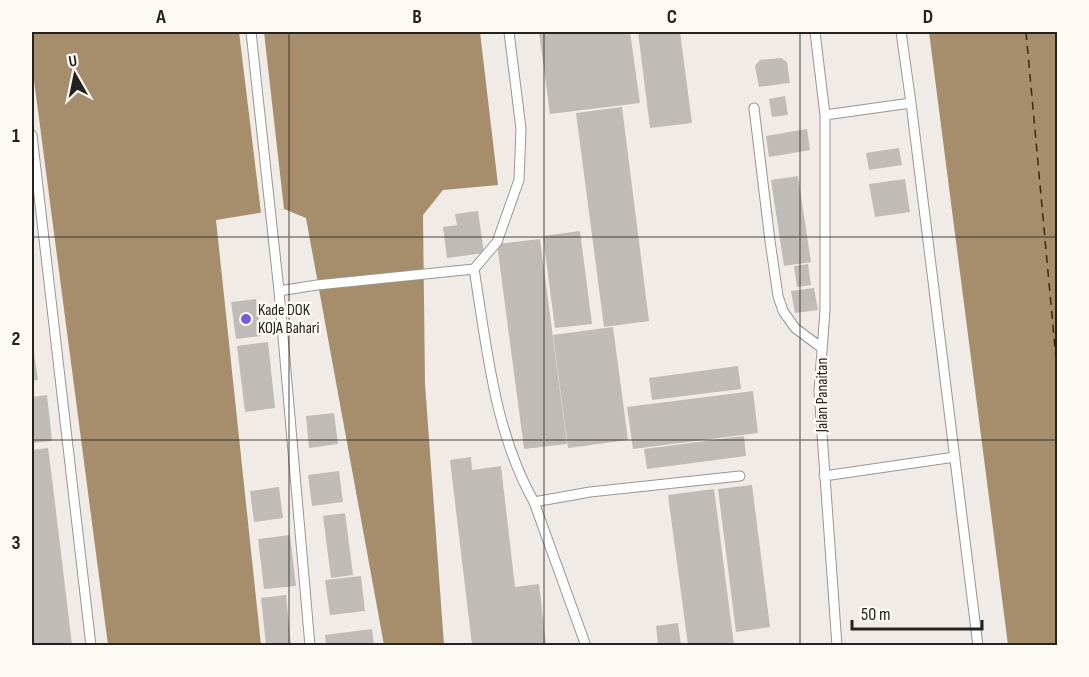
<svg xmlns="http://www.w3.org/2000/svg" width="1089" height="677" font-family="'Sofia Sans Condensed',sans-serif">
  <rect width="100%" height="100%" fill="#f0ebe6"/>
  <path fill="#a68d6c" d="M32 32H480L498 185 443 190 423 215 425 384 444 645H384L306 218 284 209 216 220 261 645H108L32 65Z
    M929 32H1057V645H1008Z"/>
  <path fill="#f0ebe6" d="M239 32H264L284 209 261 213Z"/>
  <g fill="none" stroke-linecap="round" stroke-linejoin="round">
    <path stroke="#3c290c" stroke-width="1.5" stroke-dasharray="8 6" stroke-linecap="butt" d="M1026 32 1058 381"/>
  </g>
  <path fill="#bfbbb6" d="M539 32H630L640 103 550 114Z
    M638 32H680L692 123 650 128Z
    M781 58 787 62 790 83 759 87 755 66 760 60Z
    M785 96 788 115 772 117 769 99Z
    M622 107 649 321 604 327 576 113Z
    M807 129 810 150 769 157 766 136Z
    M899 148 902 165 869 170 866 153Z
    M798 176 811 262 784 266 771 180Z
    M905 179 910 212 875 217 869 184Z
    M478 211 484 253 447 258 443 227 457 225 455 214Z
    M580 231 592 324 555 328 543 236Z
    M540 239 567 444 524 449 497 244Z
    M808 264 811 285 797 287 794 266Z
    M814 288 818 310 795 313 791 291Z
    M256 299 261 336 236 339 231 302Z
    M613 327 628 440 568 448 553 335Z
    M32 340 38 380 32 381Z
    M268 342 275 408 245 412 237 346Z
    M738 366 741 389 652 400 649 378Z
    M753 391 758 433 633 449 627 407Z
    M47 395 52 441 32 443V397Z
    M334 413 338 444 309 448 306 416Z
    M744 436 746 456 647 469 644 449Z
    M48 448 52 478 72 645H32V450Z
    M471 457 472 470 501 466 515 587 539 584 546 645H472L450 460Z
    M339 471 343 502 312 506 308 475Z
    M752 485 770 627 736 632 718 489Z
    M279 487 283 518 254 522 250 491Z
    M714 489 734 645H688L668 495Z
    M345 513 353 575 331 578 323 516Z
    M290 535 296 586 264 589 258 539Z
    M361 576 365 611 330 615 325 580Z
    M286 595 291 645H266L261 598Z
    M678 623 681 645H658L656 626Z
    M372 629 374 645H326L325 635Z"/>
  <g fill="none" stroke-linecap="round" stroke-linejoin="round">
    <defs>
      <path id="lane" d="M251 32 279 291 310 646
        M815 32 825 115V310L819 391 837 646
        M911 103 978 646
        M754 108 770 241 778 296 783 311 795 328 822 348
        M825 115 911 103 901 32
        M32 135 91 646
        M474 269C487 348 494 431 534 502L590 492 740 476
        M279 291 317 285 474 269 497 242 519 180 521 129 509 32
        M824 476 955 457
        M534 502 586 646"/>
    </defs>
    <use href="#lane" stroke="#9a9691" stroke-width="11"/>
    <use href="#lane" stroke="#fff" stroke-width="9"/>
  </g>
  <path fill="none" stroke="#242220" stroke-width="1.5" stroke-opacity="0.55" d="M289 32V646M544 32V646M800 32V646M32 237H1058M32 440H1058"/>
  <circle fill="#6f5fda" stroke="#fdf9f3" stroke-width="2" cx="246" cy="319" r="6"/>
  <g text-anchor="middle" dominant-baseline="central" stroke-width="5" stroke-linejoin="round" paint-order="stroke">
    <g font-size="16" fill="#242220" stroke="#fdf9f3" text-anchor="start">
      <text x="258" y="310">Kade DOK<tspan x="258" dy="18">KOJA Bahari</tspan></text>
    </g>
    <g font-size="16" fill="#242220" stroke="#fdf9f3">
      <text transform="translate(822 395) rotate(-90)">Jalan Panaitan</text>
    </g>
  </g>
  <rect width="1089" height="677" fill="none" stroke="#fdf9f3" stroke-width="66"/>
  <g transform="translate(75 75) rotate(351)" stroke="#fdf9f3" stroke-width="4.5" paint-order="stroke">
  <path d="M0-4.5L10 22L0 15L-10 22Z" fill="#242220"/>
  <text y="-9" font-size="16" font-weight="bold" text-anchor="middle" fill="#242220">U</text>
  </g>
  <path d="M852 620v9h130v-9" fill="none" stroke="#242220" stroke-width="3"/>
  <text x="861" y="620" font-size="18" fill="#242220" stroke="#fdf9f3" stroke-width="4.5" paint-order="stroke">50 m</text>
  <rect x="33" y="33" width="1023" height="611" fill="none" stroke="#242220" stroke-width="2"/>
  <g font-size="20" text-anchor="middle" font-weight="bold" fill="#242220">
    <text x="161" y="23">A</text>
    <text x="417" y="23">B</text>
    <text x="672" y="23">C</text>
    <text x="928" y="23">D</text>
    <text x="16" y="142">1</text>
    <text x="16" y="345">2</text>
    <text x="16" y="549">3</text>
  </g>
</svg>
